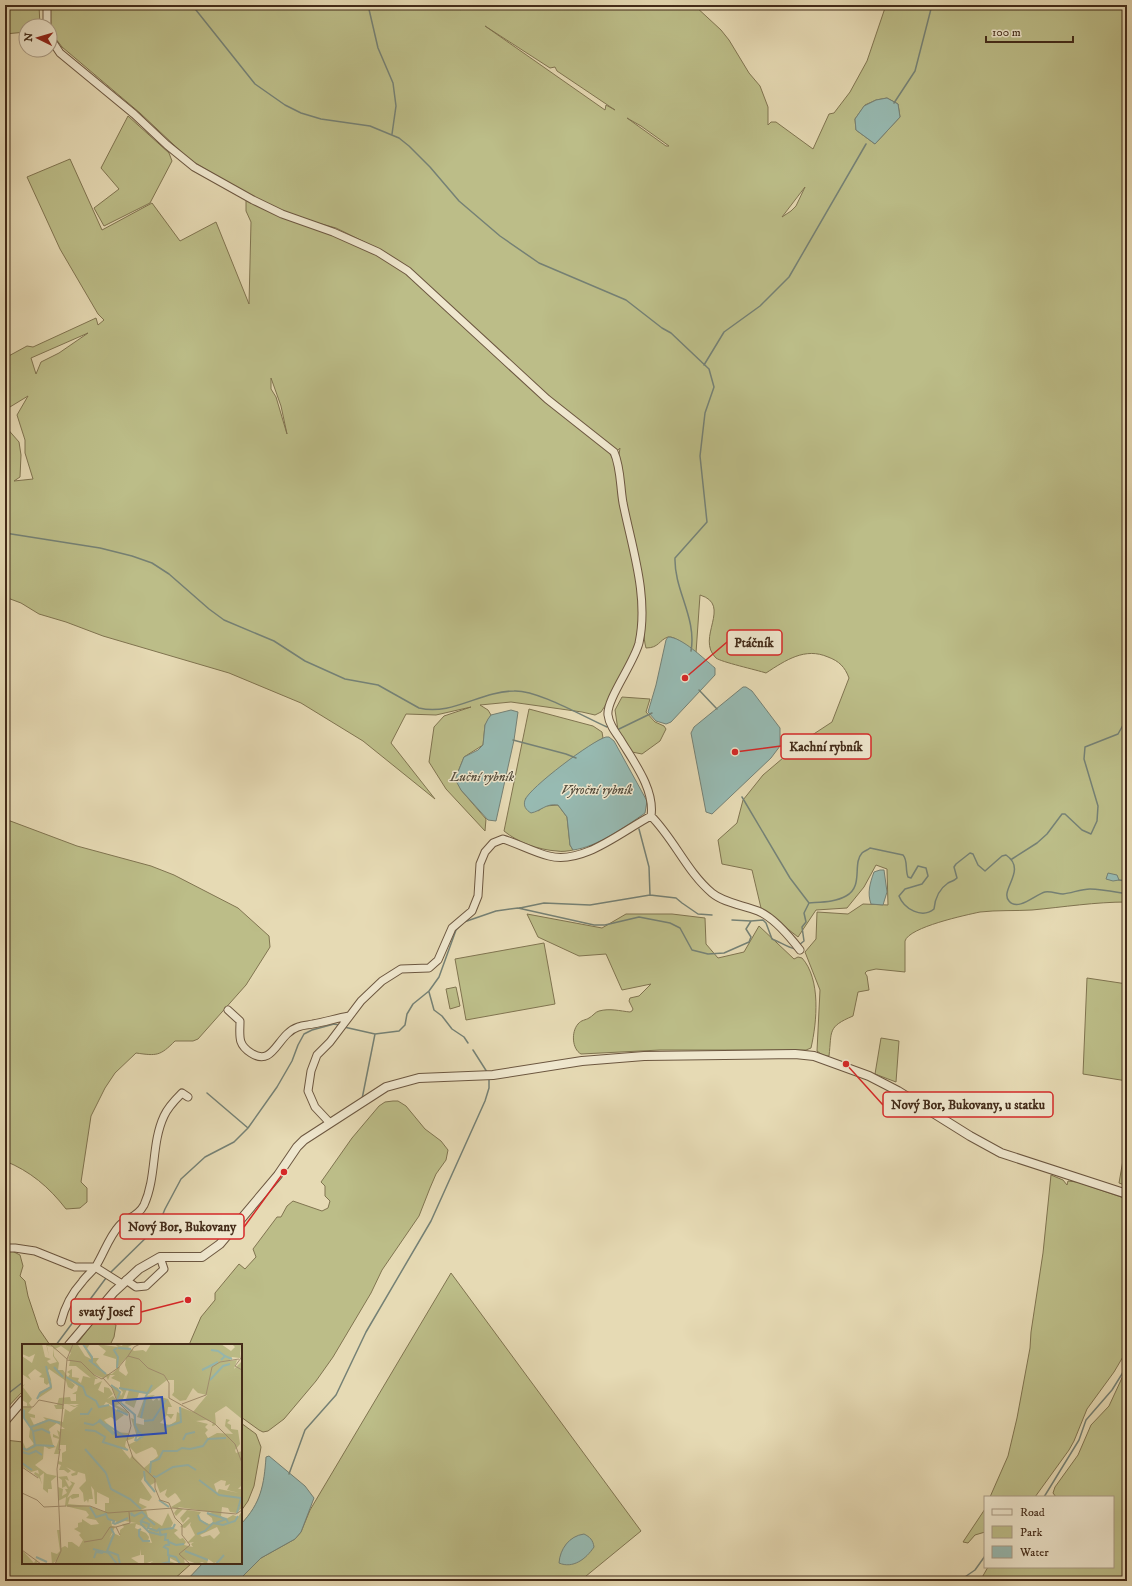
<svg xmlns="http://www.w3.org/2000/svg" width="1132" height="1586" font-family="'IM FELL DW Pica',serif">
  <rect width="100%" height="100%" fill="#e6dab4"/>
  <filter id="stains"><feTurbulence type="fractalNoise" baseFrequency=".005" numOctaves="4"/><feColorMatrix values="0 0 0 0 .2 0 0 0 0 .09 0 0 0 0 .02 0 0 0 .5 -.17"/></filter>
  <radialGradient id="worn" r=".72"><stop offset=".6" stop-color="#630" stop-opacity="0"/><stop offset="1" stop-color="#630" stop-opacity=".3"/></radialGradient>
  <path fill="#bcbd88" stroke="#807450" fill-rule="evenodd" d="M5 5H39L40 26H26V32L5 34Z
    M49 5H454L461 10 456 5H694L721 30 729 40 749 73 760 86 768 107V125L771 122H776L813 149 829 114 834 113 850 92 867 61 886 5H1127V902C1095 902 1064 907 1032 910 1015 911 997 910 980 912 966 915 909 927 905 941V972L876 969 867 971 865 973 867 976 869 990 858 992 853 1016C827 1027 832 1031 829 1056H824L817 1051 820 990 805 952 816 939 817 912 848 914 863 904 888 905 887 869 876 865 864 887 847 908 816 910 798 937 761 908 752 870 722 864 718 840 737 823 743 800 763 775 803 741 832 722 849 678C845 667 839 661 828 657 805 647 786 660 766 673 757 670 721 662 716 658 695 638 733 605 700 595L696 653C691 649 674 635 668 637 659 640 659 648 646 648 640 626 650 608 638 586 641 613 640 639 630 665 624 679 610 698 601 712L595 715 582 712 511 702 480 705 488 710 491 715 485 725 483 745 464 757 456 777 461 790 486 819 485 831 446 789 429 762 434 727 444 716 471 707 436 715 406 714 391 743 435 799 363 741 301 703 229 673 103 636 66 622 39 614 21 603 5 597V426L19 442 21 455 20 477 14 481 33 479 25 453V440L17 415 28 396 5 410V358L27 346 33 347 96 318 98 325 104 320 98 314 60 249 27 177 70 159 102 230 152 203 180 241 216 222 249 304 251 222 246 211V200L279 215 330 231 367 249 402 269 512 372 550 405 608 450 617 467 620 448 617 451 549 398 520 373 420 279 402 264 381 250 336 228 300 218 279 210 248 194 190 160 140 113 62 47 50 31ZM485 26 550 68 555 67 557 71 615 110 606 105 605 110ZM887 98 898 104 900 117 875 144 856 130 855 119 865 105 876 100ZM627 118 641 126 669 146H666ZM805 187 796 206 791 211 782 217ZM88 333 59 353 41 362 36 374 31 358ZM271 378 281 406 287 434 276 397 271 389Z
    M128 116 169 153 172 161 150 203 104 226 94 208 119 189 101 168Z
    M622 697 650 699 646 712 655 722 664 726 666 729 660 741 642 754 632 752 618 730 615 710Z
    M529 709 593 726 602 732 603 738C574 755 549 775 525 799L538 811 545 806 558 805 567 817 570 845 573 850C568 851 562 852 557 851 539 850 517 842 504 831Z
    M5 819 77 846 151 866 174 875 238 908 269 936 270 947 246 985 198 1039 193 1041H175C160 1056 157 1056 136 1053L115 1073 105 1088 91 1116 81 1182 87 1188V1202L80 1208 66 1209C49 1187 30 1171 5 1161Z
    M527 914 602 928 626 914H672L705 918 706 944 718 958 744 952 759 926 794 959 798 957 802 958C821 979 817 1022 811 1048L806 1050H660L581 1054C572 1049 571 1032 578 1024 581 1020 586 1020 589 1018 593 1016 595 1012 599 1011 610 1008 620 1011 630 1012L632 1011 633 1009 629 1001 630 998 639 996 651 984 622 990 606 954 579 956 538 937Z
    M544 943 555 1004 466 1020 455 959Z
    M1087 978 1127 984V1081L1083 1074Z
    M456 987 460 1006 450 1009 446 989Z
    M881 1038 899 1041 896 1082 875 1074Z
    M393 1101H398L406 1106 425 1129 441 1141 448 1150 446 1160 436 1174 430 1188 419 1216 382 1270 371 1293 333 1357 316 1381 284 1419 268 1431 263 1432 259 1430 241 1417V1345H189L201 1317 215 1300V1293L239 1264 245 1269 256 1257 253 1249 277 1217H281L287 1206 293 1201 322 1211 328 1208 330 1201 325 1196V1186L321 1182 352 1138 379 1106 385 1102Z
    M1127 1137V1186L1119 1183Z
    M1051 1175 1063 1180 1067 1185 1068 1181 1077 1182 1127 1199V1350L1114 1372 1087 1409 1074 1441 1069 1450 1035 1497H990L1008 1456 1017 1418 1030 1348 1031 1332 1043 1253Z
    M12 1251 20 1255 23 1266 20 1276 25 1281 28 1296 39 1329 50 1345H23V1391L5 1410V1252Z
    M451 1273 641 1531 580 1581H238L261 1558 295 1539 301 1532 310 1510Z
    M100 1314 116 1325 114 1337 110 1345H76Z
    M1127 1367V1581H980L988 1567H1113V1497H1056L1053 1493 1055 1487 1078 1455 1091 1425 1109 1406Z
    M241 1423 256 1434 261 1447 254 1486 248 1501 241 1511Z
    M5 1440 23 1442V1563H192L172 1581H5Z
    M985 1509V1532L975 1535 968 1543 963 1542Z"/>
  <path fill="#97bab2" stroke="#758175" d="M887 98 898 104 900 117 875 144 856 130 855 119 864 106 876 100Z
    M668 637C682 637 704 659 715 668V675L671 722 666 724 656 721 648 712 656 685 666 640Z
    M743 687H746L752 691 780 728V746L771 758 712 814 706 812 691 733 694 727Z
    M511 710 518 712 514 740 496 821 488 820 461 790 456 781V777L464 757 478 750 483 745 485 725 488 719 491 715Z
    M606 737H609L614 741 647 801 645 813C625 827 597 847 573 850L570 845 567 817 558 805C546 803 541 811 531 813 526 810 523 806 525 800 529 788 593 740 606 737Z
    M880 870H884L887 892 883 905 871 904C867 893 870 883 874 872Z
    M1108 873 1117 875 1119 880 1113 881 1106 879Z
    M269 1456 305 1486 314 1498 301 1532 295 1539 261 1558 238 1581H186L203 1563H241V1524C261 1503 264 1485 266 1457Z
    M584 1534C590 1537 593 1540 594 1547 586 1559 573 1569 559 1563 560 1549 569 1536 584 1534Z"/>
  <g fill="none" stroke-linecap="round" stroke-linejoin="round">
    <path stroke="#758175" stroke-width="1.5" d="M192 5 255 84 285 105 301 113 321 119 370 126 399 138 409 146 430 167 459 201 500 236 539 263 626 300 662 328 671 333 709 369 714 387 705 413 700 456 707 522 675 558C674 590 697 618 691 651
      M368 5 378 48 393 83 396 106 392 134
      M894 103 915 71 932 5
      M704 365 724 332 760 306 789 277 866 144
      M5 533 100 548 132 556 152 563 169 574 209 609 224 620 274 641 305 661 345 679 378 685 419 708C452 716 481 691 514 691 538 690 584 717 607 727
      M699 690 717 709
      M617 730 652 713
      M513 740 566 754 576 758
      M742 797 790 878 809 903
      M639 829 649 867 650 895
      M1012 859 1037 843 1047 834 1062 814H1065L1082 830 1091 834 1097 821 1098 806 1084 759 1085 747 1118 734 1127 718
      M1119 880 1127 881
      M520 908 544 903 590 905 650 895 676 898 682 903 698 914 712 915
      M732 920 751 921
      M799 945 804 941 802 927 806 922 804 913 809 903C821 902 836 902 846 896 864 886 852 864 862 853 864 851 868 850 870 848L903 855C908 860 905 870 908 877L911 878 918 866 926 868 928 876 922 884 905 889 899 896C904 909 922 919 934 909 935 899 939 889 948 883 952 881 954 881 957 878L954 867 956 864 970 853 973 854 978 865 985 871 1002 856 1006 855C1028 870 999 890 1009 901 1018 912 1036 894 1045 892 1051 891 1058 894 1063 894 1072 893 1081 889 1090 889 1102 889 1115 892 1127 894
      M429 992 434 1010 442 1016 452 1029 464 1037 468 1043
      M344 1027 375 1034 399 1031 405 1025 407 1014 413 1004 429 991 439 977 456 930 464 922 496 911 518 908 594 925H605L639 917 670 923 680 928 692 950 708 954 724 953 749 942 751 937 746 929 751 921 763 920 766 923 772 939C780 942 787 947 795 949
      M473 1050 487 1072
      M207 1093 248 1128
      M362 1099 375 1034
      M110 1273 158 1226 165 1209 181 1179 205 1157 234 1142 248 1128 277 1087 292 1061 298 1045 304 1034 312 1030 334 1024 339 1025
      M56 1345 106 1278
      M5 1396 23 1382
      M289 1474 305 1430 336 1395 366 1332 431 1221 485 1101 489 1088V1077
      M1044 1497 1079 1440 1086 1420 1112 1390 1122 1374 1127 1362
      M959 1581 975 1570 985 1556"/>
    <defs>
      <path id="minor" d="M47 5V26
        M50 38 60 53 134 114 167 145 194 167 253 200 282 214 333 232 378 252 408 271 547 399 614 452C621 468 620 486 623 503 632 548 649 597 639 643 634 663 606 700 608 715 609 724 615 732 620 739 633 761 655 789 651 816 674 839 687 872 712 893 724 903 743 905 758 911 773 917 790 937 800 950
        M228 1010 240 1021C240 1036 237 1044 251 1053 274 1068 277 1034 298 1027 303 1025 309 1025 313 1024 325 1022 337 1018 349 1016
        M330 1123 315 1107 308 1091 311 1071 317 1055 330 1042 361 1001 382 981 401 969 429 968 438 960 452 928 472 911 478 896 480 864 485 852 493 843 503 839C519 844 533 852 549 856 583 865 622 831 651 816
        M5 1248H15L35 1251 75 1267H95L122 1284
        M126 1280 136 1287 146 1286 164 1269 160 1257
        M61 1322C65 1306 71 1294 82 1282 86 1276 92 1272 96 1266 104 1253 109 1237 119 1226 126 1218 138 1217 144 1205 157 1176 151 1144 164 1116 168 1107 175 1100 181 1094L182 1093 188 1097"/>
      <path id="tertiary" d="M69 1345 114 1292 139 1269 160 1257H202L220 1244 278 1175 297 1147 304 1140 386 1087 419 1078 493 1075 582 1061 644 1056 795 1054 814 1056 869 1076 898 1091 970 1136 1001 1153 1127 1194
        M5 1421 23 1400"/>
    </defs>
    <use href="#minor" stroke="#6c5740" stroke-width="9"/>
    <use href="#tertiary" stroke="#6c5740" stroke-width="10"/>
    <use href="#minor" stroke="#efe7ce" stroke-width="7"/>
    <use href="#tertiary" stroke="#efe7ce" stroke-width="8"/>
  </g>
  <g text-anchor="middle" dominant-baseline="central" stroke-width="3" stroke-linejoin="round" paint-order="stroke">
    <g font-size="13" font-style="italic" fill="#584f3f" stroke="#efe7ce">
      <text x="482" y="777">Luční rybník</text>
      <text x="597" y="790">Výroční rybník</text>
    </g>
  </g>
  <g transform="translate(22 1344)">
    <rect width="220" height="220" fill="#e6dab4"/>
    <path d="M0 0H20L23 13 29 15 25 17 28 20 35 18 31 12V3L25 2 27 12 24 0 56 1 63 12 69 15 60 0H68L64 6 71 14H77L74 18 83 30H90L98 22 97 27 104 32 106 29 103 21 104 14 94 25V15L81 11 84 7 75 0 96 3 93 0 100 2 101 0H112L106 3 112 7 121 6 124 8 129 0H199L209 7 213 3 210 0H219L218 14 210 13 207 17 215 16 212 25 220 17V75L204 62 193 69 194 81 190 82 191 78 184 76 174 77 186 80 183 83 186 86 183 89 186 94 195 89 211 90 203 82 204 75 208 76 205 79 209 81V85L216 86 218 100 213 106 214 109 220 107V141L216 145H220V164L214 169 208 168 206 164 200 163 199 172 204 175 211 171 216 173 220 167V220H196L197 217 192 219 186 215 185 220 180 218 175 220 162 215 163 220H159L146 213 147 217 156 220H127L131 217 122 220V211H119L118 205V211L109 214 118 220H34V217L30 220 29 208 35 210 38 207 35 186H38L39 204 43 202 46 204V198H50L57 203 61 196 57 191 59 189 52 185 56 183V179L60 178V175L69 181 77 180 74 176 64 174 67 171 64 167 43 162 44 153 36 157V143L41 145 40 152 45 149 43 145H46L44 142 40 144V136L36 133 35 136V133L45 132 47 137 43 135 47 143 50 140 48 137 53 139 45 154 51 150H57V153L50 155 48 153 46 160 67 162 83 168V159H87V154L75 148V160H73L72 146 69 142 71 155H67L66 159 65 156 62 158 61 149 57 144 64 137 63 130 56 128 55 131 50 132 49 130 54 128 44 123 49 127 46 129 42 126H37L39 121 36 120V117L40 118V109L44 107V101H38L37 110H32L37 95 31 93V90L37 93 35 86 38 88V85H43L35 79 27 85 31 101 34 103 27 105 22 102 21 115 13 121 25 130 35 132 29 137 30 145H26V149L21 145 22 129 18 132 20 141 18 135 12 130 13 128 17 130 16 126 9 128 0 122V96L4 105 12 100 7 93 8 84 0 69V62H5V59L0 56V42L3 40 1 43 10 55 7 59 10 64 6 69 13 71V74L8 73 12 81 24 76 21 73 41 78 43 65 48 68 56 62 52 63 45 60 53 62 57 60H41L42 65H34L32 61H35L37 54 48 53 49 57H54V50H50L55 47 56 42 47 36 53 41 50 45 46 43 44 37 27 25 26 27 29 35 30 45 15 55 18 48 28 43 29 37 25 41 22 39V34L17 33 20 30 13 25 6 31 9 36 0 30V12L10 19 13 10 7 13 0 10ZM39 2 49 9 46 14 48 17 47 22H54L69 34 61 32 59 39 56 37 57 34 50 33V25L45 28 48 30 46 33 41 26H36L37 19 32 12 31 4 36 8 33 5ZM71 30 81 34 84 32 86 36 88 31H93L89 34 98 38V45L101 48 99 52 96 44 89 41 96 58 91 52 85 55 91 50 87 44 82 43V49L76 46 80 37 72 41 73 35H76ZM145 36H152V48L150 51 158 57 164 56 171 44 176 49 185 51 171 68 158 63 159 70 155 68 154 77 148 81 138 79 145 71 149 75 152 70H145L146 63H150L146 55 139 53 137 57 135 54 131 57 129 54 133 51 123 52 116 71H120H116L115 73 122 75V81L113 79V72L111 70 112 75 109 74 115 93 120 94 106 101 114 110 130 103 134 106 136 112 122 124 110 111 108 115 100 105 95 102 105 105 103 102 104 97 112 94 113 90 106 92V89L93 88 82 76 89 73 94 77 102 71 87 61 81 62 84 58 105 70 107 68 94 61 99 60 105 45 107 46 103 59 112 64 117 49 127 50ZM122 132 127 142 134 138 138 149 145 145 143 151 146 154 153 149 155 151 159 157 149 163 155 165 152 169 154 172 161 165H158L156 163 190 168 185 170 190 174 191 179 187 180 178 176 176 172 179 168 165 166 158 174 161 179 166 173 168 174 158 183 163 184 169 178 168 181 173 191 165 199 172 198 169 200 171 203 162 201 164 198 161 194 158 195 152 189 156 186 149 183 151 179 146 169 140 182 126 173 124 166H119L125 163 117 159 118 154 127 157 130 153 119 137ZM199 136 204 137 203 142 208 140 205 146 217 149 197 145 195 149 192 140ZM92 176 91 179 94 177 95 180 103 177 114 179 100 180 102 183 98 186V192L91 189 87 195 93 183 90 182 89 177ZM114 180 125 184 130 183 126 187 130 199 126 198 127 193 124 189 113 184ZM195 183 198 189 192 195 188 191 180 193 178 191ZM0 206 12 219 14 215 16 220H0Z" fill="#bcbd88" fill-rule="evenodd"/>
    <path fill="none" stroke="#97bab2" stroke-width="2" d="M61 0 70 13V19M96 4 109 5M189 6 196 7 203 12M67 16 84 30M199 16 203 12 210 15M32 23 41 33M95 24 96 13 92 6 95 4M180 26 196 18M44 33 61 43 64 51 74 57 77 63 87 61M188 36 201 22 208 20M89 41 98 48 95 55M97 44 125 49M15 55 18 49 29 43 24 22M99 59 113 71V81L116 87 113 97M0 65 2 67V74L11 87 13 102 5 106 0 104M95 66 106 71M58 70H66L70 64M119 74 124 52 130 41M78 76 92 89 91 90 77 77ZM122 77 131 76 144 56M62 79 71 81 78 77M84 80 105 94M9 83 27 76 38 79M144 83 159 78 158 63M63 86 73 87 83 93 81 98 106 106M12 87 20 85 28 89M161 96 164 90 173 88M114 97 121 92 117 88M13 101 32 102M63 105 84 129M0 108 7 110 14 107 20 111M0 119 10 126M122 127 123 136 133 148M84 129 89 145 108 155 119 165M128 129 129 118 137 115 141 107H155L160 104 168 105 181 102 186 95 204 94M131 132 134 133 151 123 166 121 174 126M177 136 197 151 219 154 215 169M137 156 147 163M68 163 74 173 84 170 86 175 92 177 91 179 93 180 106 174M185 169 204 175M176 171 178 176 186 181M110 172 109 169 112 172 120 168 124 172 119 177 127 180 126 184 135 187 137 185 139 191 144 190 143 196H146L147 201H144L142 203 146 205V211L154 213 158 220M124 173 133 181M119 177V180L127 188 139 191M194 179 204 175 206 178M89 184 92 190 85 207 95 220M119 185 117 186V192L121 197H128M137 186 151 184 153 180M175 190 183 187 191 179 201 181 213 177 216 172M147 198 154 201 162 200M71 205 87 209M85 207 96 211 98 220M163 207 186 216M14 213 25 218M72 214 74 208 81 209M139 220 147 218V212M194 220 202 211"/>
    <path fill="none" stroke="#a59476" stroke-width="1" d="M28 0 45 15M118 0 112 3 106 12 117 15 126 24 142 31 147 39V54L193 80 213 100 220 119M220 6 219 14 213 22 220 26M45 16 59 18 72 31 80 35 96 24 106 12M81 34 90 44 95 57 107 69 109 82 105 96 111 114 133 135V144L138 156 147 159 149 164M160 60 184 51 190 23 198 18 217 15M0 63H11L17 56 42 61M37 106 45 15 51 0M0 123 16 134M0 149 15 156 22 163 44 162M45 162H68L86 169 151 164 214 170 220 166M149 164 153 174 160 181V191L168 201 157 210 168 220M98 191 94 183 108 179 107 168M62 198 80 195 88 183H94M0 206 19 220M33 220 39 207 35 125 38 105"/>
    <path fill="#1d4ed8" fill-opacity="0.15" stroke="#1d4ed8" stroke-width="2" d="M140 53 144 89 94 93 91 57Z"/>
    <rect width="220" height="220" fill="none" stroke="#432b19" stroke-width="2"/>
  </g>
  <path fill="none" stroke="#d62828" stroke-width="1.5" d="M685 678L727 642M735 752L781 746M846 1064L883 1105M284 1172L244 1227M188 1300L141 1312"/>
  <g fill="#d62828" stroke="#efe7ce" stroke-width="1.5">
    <circle cx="685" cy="678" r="4"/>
    <circle cx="735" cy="752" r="4"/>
    <circle cx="846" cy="1064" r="4"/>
    <circle cx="284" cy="1172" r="4"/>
    <circle cx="188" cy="1300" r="4"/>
  </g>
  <g fill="#efe7ce" stroke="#d62828" stroke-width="1.5">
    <rect x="727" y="630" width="55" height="25" rx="4"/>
    <rect x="781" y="734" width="90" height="25" rx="4"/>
    <rect x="883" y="1092" width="170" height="25" rx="4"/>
    <rect x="120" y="1214" width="124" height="25" rx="4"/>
    <rect x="71" y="1299" width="70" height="25" rx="4"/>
  </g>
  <g font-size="13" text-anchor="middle" font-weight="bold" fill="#432b19">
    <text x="754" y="647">Ptáčník</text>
    <text x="826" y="751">Kachní rybník</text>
    <text x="968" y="1109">Nový Bor, Bukovany, u statku</text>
    <text x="182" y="1231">Nový Bor, Bukovany</text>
    <text x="106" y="1316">svatý Josef</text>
  </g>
  <rect width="1132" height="1586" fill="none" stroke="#e6dab4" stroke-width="20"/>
  <rect x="6" y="6" width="1120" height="1574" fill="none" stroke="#432b19" stroke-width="2"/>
  <rect x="10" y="10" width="1112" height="1566" fill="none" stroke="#432b19"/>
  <rect x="984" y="1496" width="130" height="72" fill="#efe7ce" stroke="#aa9c86"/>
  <rect x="992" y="1509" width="20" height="6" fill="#efe7ce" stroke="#aa9c86"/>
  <text x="1020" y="1516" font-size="12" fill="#432b19">Road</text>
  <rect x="992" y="1526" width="20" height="12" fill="#bcbd88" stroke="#aa9c86"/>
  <text x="1020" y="1536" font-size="12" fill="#432b19">Park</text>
  <rect x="992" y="1546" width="20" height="12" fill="#97bab2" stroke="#aa9c86"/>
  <text x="1020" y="1556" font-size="12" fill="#432b19">Water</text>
  <g transform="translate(38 38) rotate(275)"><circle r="19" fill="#efe7ce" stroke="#aa9c86"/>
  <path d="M0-3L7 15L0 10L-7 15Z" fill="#8f2418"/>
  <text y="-6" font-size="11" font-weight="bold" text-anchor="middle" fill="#432b19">N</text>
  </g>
  <path d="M986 36v6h87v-6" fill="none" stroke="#432b19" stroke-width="2"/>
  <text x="992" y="36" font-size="12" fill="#432b19" stroke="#efe7ce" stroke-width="3" paint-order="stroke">100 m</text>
  <rect width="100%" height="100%" filter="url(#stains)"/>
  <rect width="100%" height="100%" fill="url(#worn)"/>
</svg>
